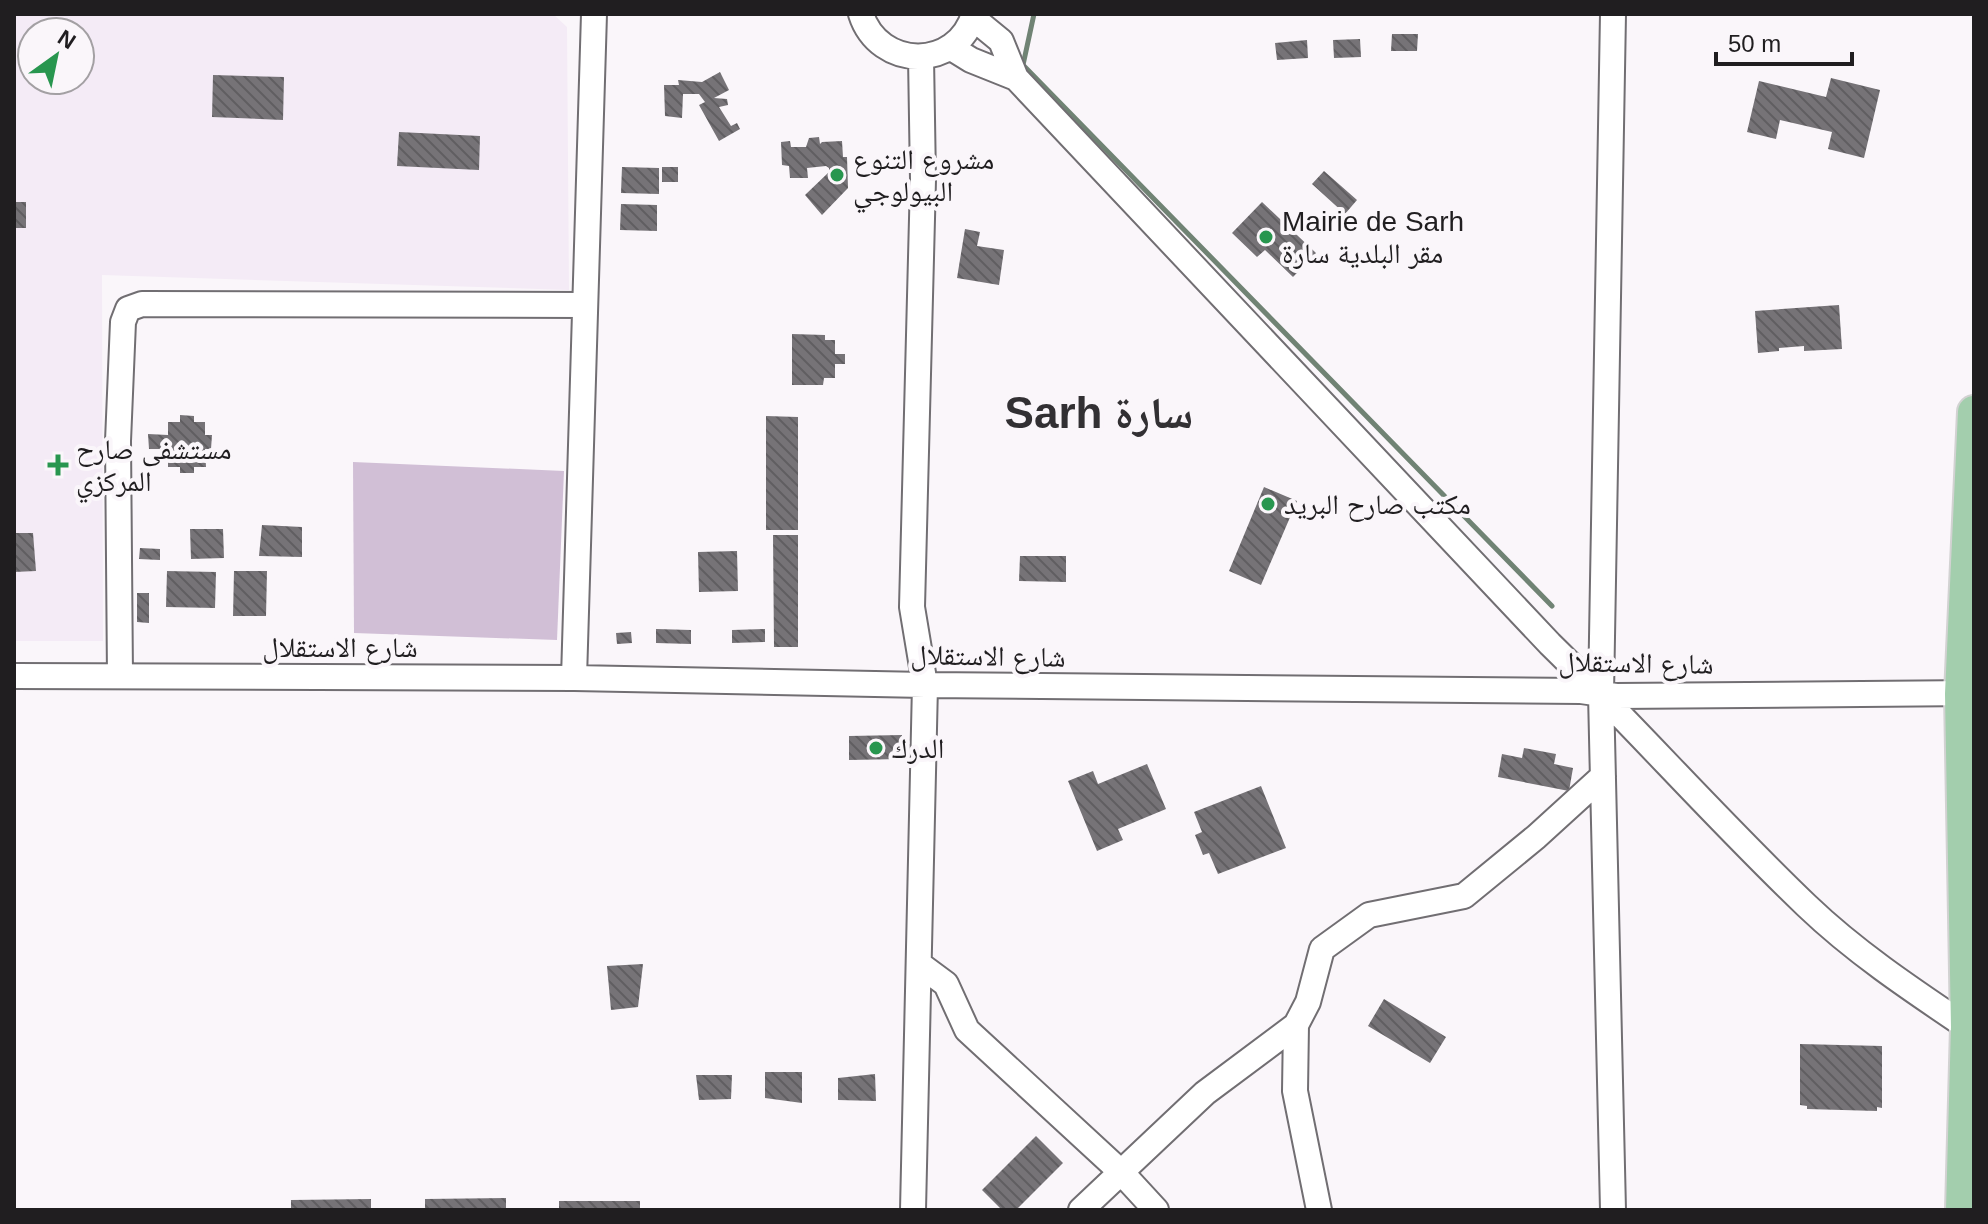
<svg xmlns="http://www.w3.org/2000/svg" width="1988" height="1224" font-family="Helvetica,'Noto Naskh Arabic',sans-serif">
  <defs>
    <pattern id="building-back-hatch" width="6" height="6" patternUnits="userSpaceOnUse" patternTransform="scale(2)"><rect width="6" height="6" fill="#767377"/><path d="M-1 5l2 2M0 0l6 6M5-1l2 2" fill="none" stroke="#605e61"/></pattern>
  </defs>
  <rect width="100%" height="100%" fill="#faf6fa"/>
  <path fill="#f4ebf6" fill-rule="evenodd" d="M14 14H553L567 27 569 290 102 275 103 641H14ZM32 32H80V80H32Z"/>
  <path fill="#d1bfd6" d="M353 462 564 471 557 640 354 633Z"/>
  <g fill="none" stroke-linecap="round" stroke-linejoin="round">
    <path stroke="#708374" stroke-width="5" d="M1034 14 1023 65 1552 606"/>
  </g>
  <path fill="url(#building-back-hatch)" d="M1392 34H1418L1417 51H1391Z
    M1360 39 1361 57 1334 58 1333 40Z
    M1307 40 1308 58 1277 60 1275 43Z
    M720 72 729 90 714 98 727 99 728 105 719 107 731 126 737 123 740 129 719 141 699 105 705 102 699 94H683L682 118 665 116 664 85H679L678 80 702 82Z
    M213 75 284 77 283 120 212 117Z
    M1831 78 1880 90 1864 158 1828 149 1832 132 1780 120 1776 139 1747 132 1759 81 1826 97Z
    M399 132 480 136 479 170 397 166Z
    M819 137 820 144 822 142 842 141 843 157H847L848 188 822 215 805 195 829 172V168L826 166 807 168 808 178H790L789 166 782 165 781 142 790 141 791 147H806L809 138Z
    M622 167 659 168V194L621 193Z
    M662 167H678V182H662Z
    M1324 171 1357 200 1345 214 1312 184Z
    M14 202H26V228H14Z
    M1262 202 1316 253 1293 277 1265 250 1257 257 1232 233Z
    M621 204 657 205V231L620 230Z
    M965 229 980 232 977 246 1004 250 999 285 957 278Z
    M1839 305 1842 349 1804 351V346L1779 348V351L1758 353 1755 311Z
    M792 334 825 335V340H835V354H845V364H835V378H824L823 385H792Z
    M180 415 194 416V422H205V435H212L211 449H205L206 467H194V473H180V467H168V449H149L148 434 168 435V422H180Z
    M766 416 798 417V530H766Z
    M1264 487 1297 501 1261 585 1229 571Z
    M262 525 302 527V557L259 556Z
    M190 529H223L224 558 191 559Z
    M14 533H33L36 571 14 572Z
    M773 535H798V647H774Z
    M140 548 160 549V560L139 559Z
    M737 551 738 591 699 592 698 552Z
    M1020 556H1066V582L1019 581Z
    M167 571 216 572 215 608 166 607Z
    M234 571H267L266 616H233Z
    M137 593H149V623L137 622Z
    M656 629 691 630V644L656 643Z
    M765 629V642L732 643V630Z
    M631 632 632 643 617 644 616 633Z
    M902 735V759L849 760V736Z
    M1524 748 1556 754 1554 764 1573 768 1569 791 1498 777 1502 754 1522 758Z
    M1147 764 1166 809 1118 829 1123 840 1097 851 1068 781 1093 771 1098 784Z
    M1261 786 1286 848 1218 874 1209 853 1203 855 1195 835 1202 832 1194 812Z
    M643 964 638 1007 611 1010 607 966Z
    M1384 999 1446 1037 1430 1063 1368 1026Z
    M1800 1044 1882 1046V1108L1877 1107V1111L1807 1109V1106L1800 1105Z
    M765 1072H802V1103L765 1098Z
    M875 1074 876 1101 838 1100V1078Z
    M696 1075H732L731 1099 699 1100Z
    M1036 1136 1063 1163 1016 1210H1002L982 1190Z
    M506 1198V1210H425V1199Z
    M371 1199V1210H291V1200Z
    M559 1201H640V1210H559Z"/>
  <g fill="none" stroke-linecap="round" stroke-linejoin="round">
    <defs>
      <path id="minor" d="M861 14C879 70 957 71 974 14
        M1613 14 1601 694 1613 1210
        M973 18 1001 41 1016 78 1550 644C1637 729 1718 821 1807 906 1855 952 1912 990 1967 1027
        M950 47 971 60 1016 78
        M14 676 574 678 925 685 1581 691 1616 696 1974 693
        M120 676 118 441 123 322 128 309 142 304 584 305
        M574 678 594 14
        M919 964 946 984 967 1030 1121 1172 1156 1210
        M913 1210 925 685 912 607 923 180 921 57
        M1081 1210 1205 1093 1296 1025
        M1319 1210 1295 1091 1296 1025 1308 1002 1322 949 1369 915 1464 896 1536 837 1603 776"/>
      <path id="major" d="M1962 1210 1967 1027 1961 694 1974 412"/>
    </defs>
    <use href="#minor" stroke="#716e72" stroke-width="28"/>
    <use href="#major" stroke="#d2d2d2" stroke-width="36"/>
    <use href="#minor" stroke="#fff" stroke-width="24"/>
    <use href="#major" stroke="#a3cead" stroke-width="32"/>
  </g>
  <g fill="#28964f" stroke="#faf6fa" stroke-width="3">
    <circle cx="837" cy="175" r="8"/>
    <circle cx="1266" cy="237" r="8"/>
    <path d="M54 453h8v8h8v8h-8v8h-8v-8h-8v-8h8z"/>
    <circle cx="1268" cy="504" r="8"/>
    <circle cx="876" cy="748" r="8"/>
  </g>
  <g text-anchor="middle" dominant-baseline="central" stroke-width="8" stroke-linejoin="round" paint-order="stroke">
    <g font-size="28" fill="#201e20" stroke="#faf6fa" text-anchor="start">
      <text x="853" y="159">مشروع التنوع<tspan x="853" dy="32">البيولوجي</tspan></text>
      <text x="1282" y="221">Mairie de Sarh<tspan x="1282" dy="32">مقر البلدية سارة</tspan></text>
      <text x="76" y="449">مستشفى صارح<tspan x="76" dy="32">المركزي</tspan></text>
      <text x="1284" y="504">مكتب صارح البريد</text>
      <text x="892" y="748">الدرك</text>
    </g>
    <g font-size="28" fill="#201e20" stroke="#faf6fa">
      <text x="340" y="647">شارع الاستقلال</text>
      <text transform="translate(988 656) rotate(1)">شارع الاستقلال</text>
      <text transform="translate(1636 663) rotate(1)">شارع الاستقلال</text>
    </g>
    <g font-size="44" font-weight="bold" fill="#323033" stroke="#faf6fa">
      <text x="1099" y="412">Sarh سارة</text>
    </g>
  </g>
  <rect width="1988" height="1224" fill="none" stroke="#201e20" stroke-width="32"/>
  <g transform="translate(56 56) rotate(33)"><circle r="38" fill="#faf6fa" stroke="#a3a0a3" stroke-width="2"/>
  <path d="M0-6L14 30L0 20L-14 30Z" fill="#28964f"/>
  <text y="-12" font-size="22" font-weight="bold" text-anchor="middle" fill="#201e20">N</text>
  </g>
  <path d="M1716 52v12h136v-12" fill="none" stroke="#201e20" stroke-width="4"/>
  <text x="1728" y="52" font-size="24" fill="#201e20" stroke="#faf6fa" stroke-width="6" paint-order="stroke">50 m</text>
</svg>
